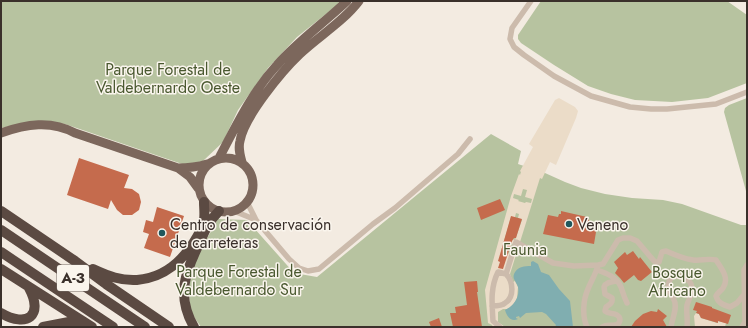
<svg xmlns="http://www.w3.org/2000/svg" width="748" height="328" font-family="Jost,sans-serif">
  <rect width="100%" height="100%" fill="#f3ebe1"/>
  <path fill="#b7c3a0" d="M1 1H340L336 6 297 37 268 68 238 110 223 142 203 161 185 165 65 124 36 121 1 128Z
    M541 1H727L747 15V83L708 98 672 102 635 100 611 94 588 86 554 65 521 43 518 39V35Z
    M747 98V191H746L724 112 725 108 729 105Z
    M491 134 521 151 518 164 545 173 565 182 581 188 605 194 632 198 663 200 682 204 741 225H747V327H201L190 311 189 278 201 249 218 219 247 220 294 273 317 277Z"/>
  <path fill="#ebdcc8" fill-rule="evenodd" d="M559 98 575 107 578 111 576 118 556 165 550 162 542 179 540 178 510 274 513 282 515 281 518 287 517 298 515 302 510 308 507 309H503L498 312V322L505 327H493L492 325 488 323 485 290 511 196 519 174 520 175 521 172 520 171 533 147 529 144 555 100ZM523 189 527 190 525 197 532 199 531 203 526 202 525 203 518 201 519 200 513 198 514 194 521 196ZM516 213 519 214 518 218 522 220 515 240 512 239 511 243 513 244 510 254 501 251 511 217H515Z
    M696 313 699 314 701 318 717 323 718 321 726 323 725 327H695L694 316Z"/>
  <path fill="#80aeb0" d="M533 261 538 264 541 272 549 275 559 289 570 301 573 327H555L556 325 546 314 542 312 526 313 520 318 519 316 516 317V318L518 319C511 322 507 317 505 310 514 306 520 297 518 287 517 284 515 281 514 279 512 274 517 268 522 267 524 266 528 266 531 266V262Z"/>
  <path fill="#c56b4d" d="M79 158 129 175 124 188 132 189 139 194 141 202 139 210 132 215H123L117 210 111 200 108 209 67 195Z
    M500 199 505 210 481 220 477 208Z
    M157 207 184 216 170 257 144 248 149 234 143 232 146 220 153 222Z
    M561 211 587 217 596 232 594 244 543 234 548 215 558 217 559 214H561Z
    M511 216 522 219 516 238H514L512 241 503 269 498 268 500 262 498 261 501 251Z
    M633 251 639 259 640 257 652 272 641 281 638 280 634 275 624 283 620 278 615 273 618 268 614 262 625 252 627 255Z
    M477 281 478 292H477L482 327H453L450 313H456L455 307 467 305 464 282Z
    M696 302 712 307V308L731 315 728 324 718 321V323L701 318 699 314 696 313 697 311 693 310Z
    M658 309 667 316 663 320 667 327H631L635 321 643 314 651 311 657 312Z
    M439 318 442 327H431L429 322Z"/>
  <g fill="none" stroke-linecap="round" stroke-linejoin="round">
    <path stroke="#ccbbac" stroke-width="5.5" d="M531 1 512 28 510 39 514 47 524 55 554 76 591 96 630 107 651 109H667L716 104 747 92
      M247 202 256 220 289 259 299 268 308 271 319 269 373 224 395 208 458 154 470 139
      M234 211 256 220
      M597 270C606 273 617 277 621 287 623 293 624 297 627 303
      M492 306C497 306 502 306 505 303 515 297 513 281 506 274
      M500 327 493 321C492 304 490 288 498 272L506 274 516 242 553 263 574 266 598 265 603 264 618 240 623 238H630L637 241 654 261 656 262H659L662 252 666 251C675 255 684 259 693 260 701 261 708 258 716 260 721 268 730 278 723 288 721 291 718 292 716 296 718 303 723 305 730 307L737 303 747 291
      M587 327C582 316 583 300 588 289 591 281 596 274 598 265
      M602 327C607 324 609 326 615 325 620 325 622 318 617 315 613 312 610 315 605 311L606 307C610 304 613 303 612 298L605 294 604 287C606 282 611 282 617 281
      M671 327C672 319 678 307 674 300 672 294 666 289 669 282 672 272 687 276 691 284 694 292 689 298 687 305 686 312 688 320 687 327
      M742 327 745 322 744 270 747 265"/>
    <path stroke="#7c675c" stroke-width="9" d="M1 133C26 124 51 120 75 133L178 168C188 168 197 167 207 164
      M199 185a27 27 0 1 1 54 0a27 27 0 1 1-54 0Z
      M219 158C236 126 252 92 277 65 298 41 324 23 347 1
      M242 162C240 155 238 148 240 141 244 117 282 71 300 54 319 36 343 22 359 1
      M178 168 190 177 198 188"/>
    <path stroke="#5b4a42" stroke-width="10" d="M1 211 75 261 106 284 169 327
      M1 230 145 327
      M1 252 113 327
      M1 269 92 327
      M93 269C108 276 121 281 137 280 164 278 184 260 197 237 200 232 203 226 204 220 205 214 204 208 204 202
      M1 313C27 328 44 316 29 288
      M43 327 69 322 85 323
      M194 327C176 296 185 272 200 242 205 230 209 221 219 211"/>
  </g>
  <g fill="#20575c" stroke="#faf5ed" stroke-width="1.5">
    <circle cx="569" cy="224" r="4"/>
    <circle cx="162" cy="233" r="4"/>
  </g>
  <g text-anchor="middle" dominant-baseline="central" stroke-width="3" stroke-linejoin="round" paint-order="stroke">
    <rect fill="#faf5ed" stroke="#746b65" stroke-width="1" x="57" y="265" width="32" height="26" rx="3"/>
    <g font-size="15" font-weight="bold" fill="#3a302b">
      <text x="73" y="278">A-3</text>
    </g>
    <g font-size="16" fill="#49582f" stroke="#faf5ed">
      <text x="168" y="69">Parque Forestal de<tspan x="168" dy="18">Valdebernardo Oeste</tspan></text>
      <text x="525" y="249">Faunia</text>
      <text x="239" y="271">Parque Forestal de<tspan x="239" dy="18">Valdebernardo Sur</tspan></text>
      <text x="677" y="272">Bosque<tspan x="677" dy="18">Africano</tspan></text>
    </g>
    <g font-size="16" fill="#3a302b" stroke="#faf5ed" text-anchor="start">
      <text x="170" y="224">Centro de conservación<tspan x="170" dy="18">de carreteras</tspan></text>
      <text x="577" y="224">Veneno</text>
    </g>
  </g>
  <rect width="748" height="328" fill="none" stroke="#3a302b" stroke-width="4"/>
</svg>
